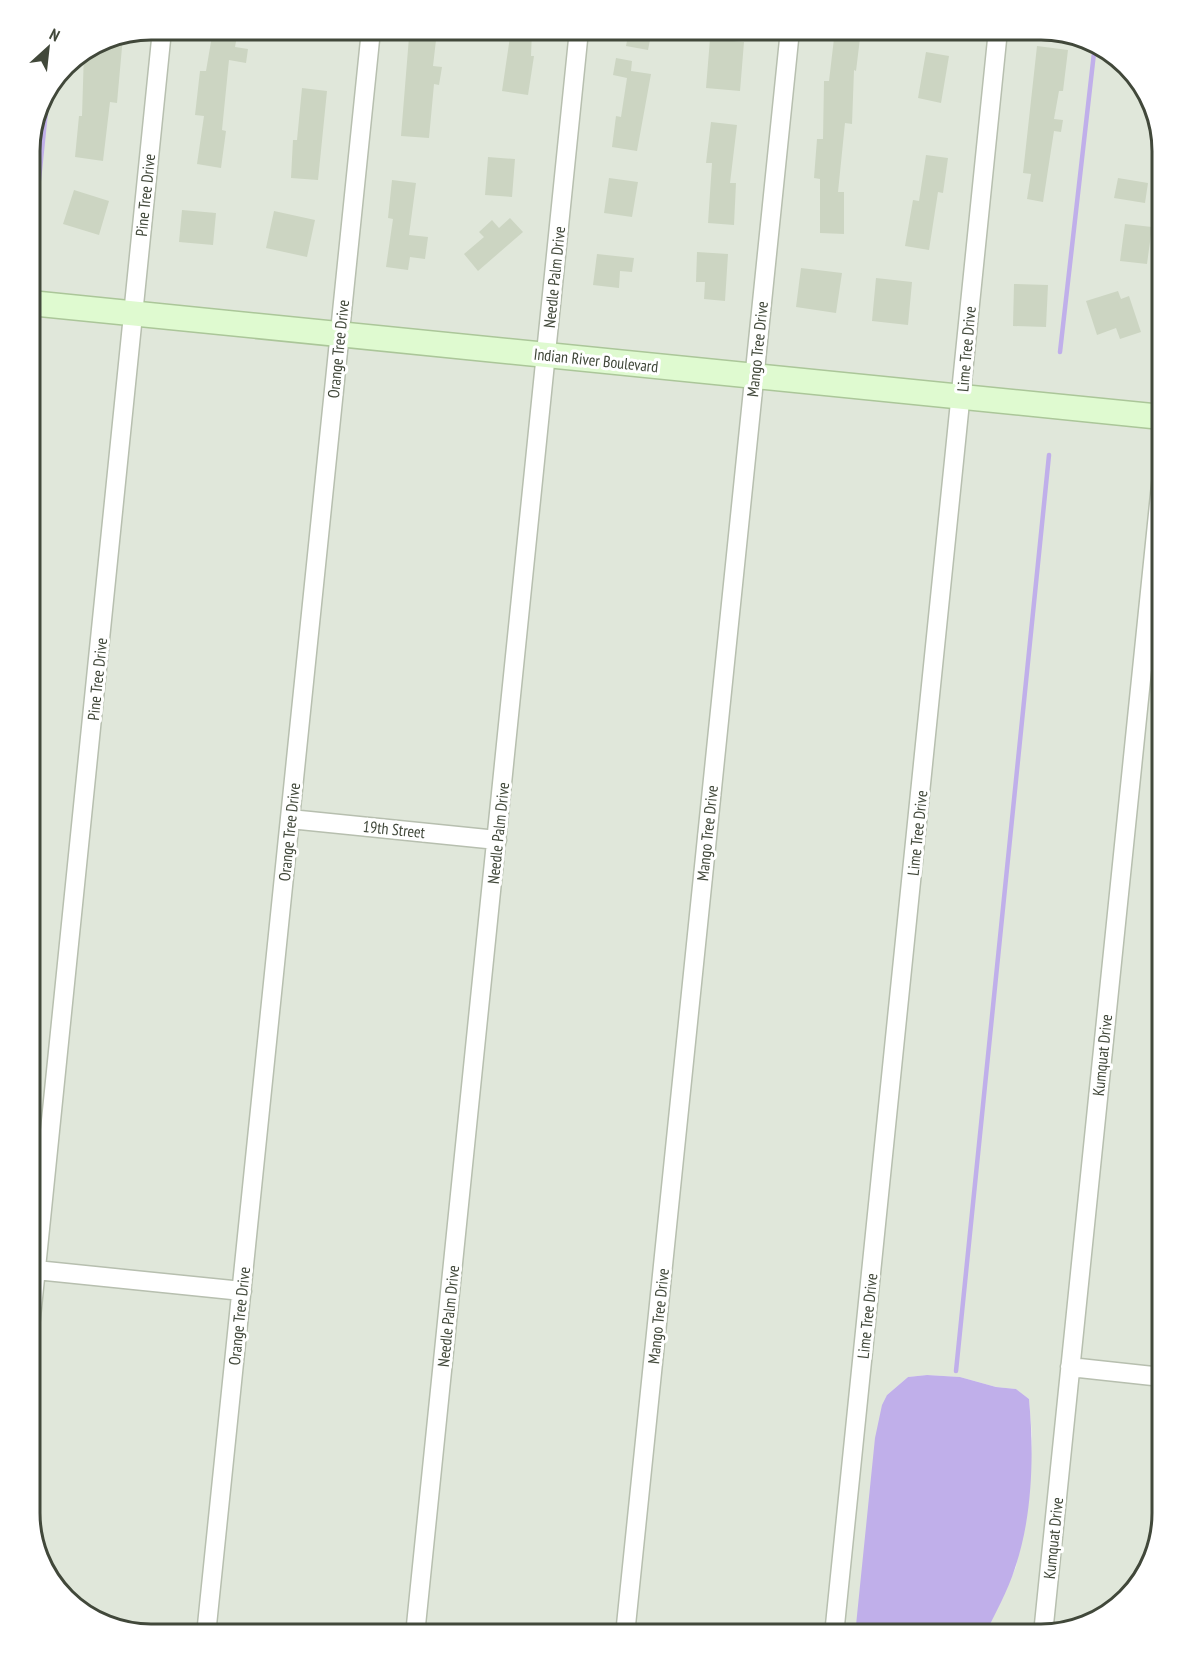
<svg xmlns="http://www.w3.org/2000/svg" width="1192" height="1665" font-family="'PT Sans Narrow',sans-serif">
  <rect width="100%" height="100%" fill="#eff4ec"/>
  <path fill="#e0e7da" d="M152 30H1048L1101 46 1146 90 1162 152V408L30 294V143L43 98 71 60 105 39Z
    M30 312 1162 426V1514L1146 1574 1101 1619 1041 1635H985L1016 1567 1029 1490 1032 1436 1029 1399 1016 1389 996 1387 960 1377 927 1375 908 1377 887 1395 855 1635H144L91 1619 46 1574 30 1513Z"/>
  <path fill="#c0afea" d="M927 1375 960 1377 996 1387 1016 1389 1029 1399C1034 1453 1033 1515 1015 1568 1008 1591 995 1613 985 1635H855L875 1438 882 1405 887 1395 908 1377Z"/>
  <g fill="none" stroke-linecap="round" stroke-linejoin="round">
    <path stroke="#c0afea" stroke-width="4.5" d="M1060 352 1095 44
      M956 1371 1049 455"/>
    <path stroke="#c0afea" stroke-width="16" d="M30 211 41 103"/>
  </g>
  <path fill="#ccd5c2" d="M213 30H238L235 47 248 49 246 63 229 60 222 130 226 131 221 168 197 164 204 116 195 115 200 71H206Z
    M511 30H532L531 56H534L528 95 502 91Z
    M629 30H652L648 50 626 46Z
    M835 30H861L856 71 854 70 852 124 845 123 838 192H844V234L820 233V179L814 178 817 139H823L824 81H829Z
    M123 36 117 103 110 102 103 161 75 157 79 116H82L84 52 105 39Z
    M409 37 436 40 433 66 442 67 439 85 434 84 429 138 401 136Z
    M710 39 744 42 740 91 706 88Z
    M1037 46 1068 50 1063 91H1059L1054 119 1063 120 1061 132 1054 131 1043 202 1027 199 1031 174 1023 173Z
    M926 52 949 56 941 103 918 98Z
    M616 58 632 61 631 71 651 74 637 151 612 147 616 116 621 117 627 78 613 75Z
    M302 88 327 91 318 180 291 178 293 140H297Z
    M711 122 737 125 730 183H736L734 225 708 223 712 163H706Z
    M926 155 948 158 943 193 938 192 929 250 905 246 913 200 919 201Z
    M488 157 515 159 512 197 485 195Z
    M609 178 638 182 632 217 604 213Z
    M1118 178 1148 183 1145 203 1114 198Z
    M392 180 416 183 409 235 428 237 425 259 410 257 408 270 386 267 393 219 388 218Z
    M74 190 109 201 99 235 63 224Z
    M182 210 216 213 213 245 179 242Z
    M274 211 315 220 307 257 266 248Z
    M510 218 523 232 478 271 464 254 484 237 479 232 492 220 499 228Z
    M1125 224 1152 227 1147 264 1120 261Z
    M697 252 728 254 725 301 704 299 705 282H696Z
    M597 254 634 258 632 272 620 271 619 288 593 285Z
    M801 268 842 273 836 313 796 307Z
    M876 278 912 282 908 325 872 321Z
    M1014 284 1048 285 1046 327 1013 326Z
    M1118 291 1121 299 1129 296 1141 332 1120 339 1116 328 1097 335 1086 301Z"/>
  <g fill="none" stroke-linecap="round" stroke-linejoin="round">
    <defs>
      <path id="minor" d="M290 819 497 840
        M36 1270 242 1291
        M30 1327 162 30
        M1070 1367 1162 1377
        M1043 1634 1162 475
        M206 1635 371 30
        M415 1635 579 30
        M625 1635 790 30
        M834 1635 998 30"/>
      <path id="secondary" d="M30 303 1162 417"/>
    </defs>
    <use href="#minor" stroke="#b7bfaf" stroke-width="21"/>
    <use href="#secondary" stroke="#abc699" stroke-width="27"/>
    <use href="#minor" stroke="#fff" stroke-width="18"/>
    <use href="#secondary" stroke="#dffad0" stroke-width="24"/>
  </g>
  <g text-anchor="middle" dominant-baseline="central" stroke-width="6" stroke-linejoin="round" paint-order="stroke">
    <g font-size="16" fill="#41483a" stroke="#fff">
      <text transform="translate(145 195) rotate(-84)">Pine Tree Drive</text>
      <text transform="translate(554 277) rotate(-84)">Needle Palm Drive</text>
      <text transform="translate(338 349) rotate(-84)">Orange Tree Drive</text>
      <text transform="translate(757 349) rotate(-84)">Mango Tree Drive</text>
      <text transform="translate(966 349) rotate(-85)">Lime Tree Drive</text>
      <text transform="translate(596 360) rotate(6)">Indian River Boulevard</text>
      <text transform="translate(97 679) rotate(-84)">Pine Tree Drive</text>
      <text transform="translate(394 829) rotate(6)">19th Street</text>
      <text transform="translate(289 832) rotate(-84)">Orange Tree Drive</text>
      <text transform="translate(498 833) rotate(-84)">Needle Palm Drive</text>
      <text transform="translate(707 833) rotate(-84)">Mango Tree Drive</text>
      <text transform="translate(917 833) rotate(-84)">Lime Tree Drive</text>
      <text transform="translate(1102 1055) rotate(-84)">Kumquat Drive</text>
      <text transform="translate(239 1316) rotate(-84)">Orange Tree Drive</text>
      <text transform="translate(448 1316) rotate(-84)">Needle Palm Drive</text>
      <text transform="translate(658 1316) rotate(-84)">Mango Tree Drive</text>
      <text transform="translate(867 1316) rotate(-84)">Lime Tree Drive</text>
      <text transform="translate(1053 1538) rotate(-84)">Kumquat Drive</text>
    </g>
  </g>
  <path d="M0 0H1192V1665H0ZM151 40H1041A111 111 0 0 1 1152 151V1513A111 111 0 0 1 1041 1624H151A111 111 0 0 1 40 1513V151A111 111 0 0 1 151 40Z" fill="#fff" fill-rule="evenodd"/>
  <path fill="none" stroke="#41483a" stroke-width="3" d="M151 40H1041A111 111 0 0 1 1152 151V1513A111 111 0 0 1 1041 1624H151A111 111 0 0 1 40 1513V151A111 111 0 0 1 151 40Z"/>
  <g transform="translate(48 48) rotate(27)" stroke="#ffffff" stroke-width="4.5" paint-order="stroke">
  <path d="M0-4.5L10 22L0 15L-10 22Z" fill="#41483a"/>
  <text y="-9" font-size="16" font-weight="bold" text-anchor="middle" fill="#41483a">N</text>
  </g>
</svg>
